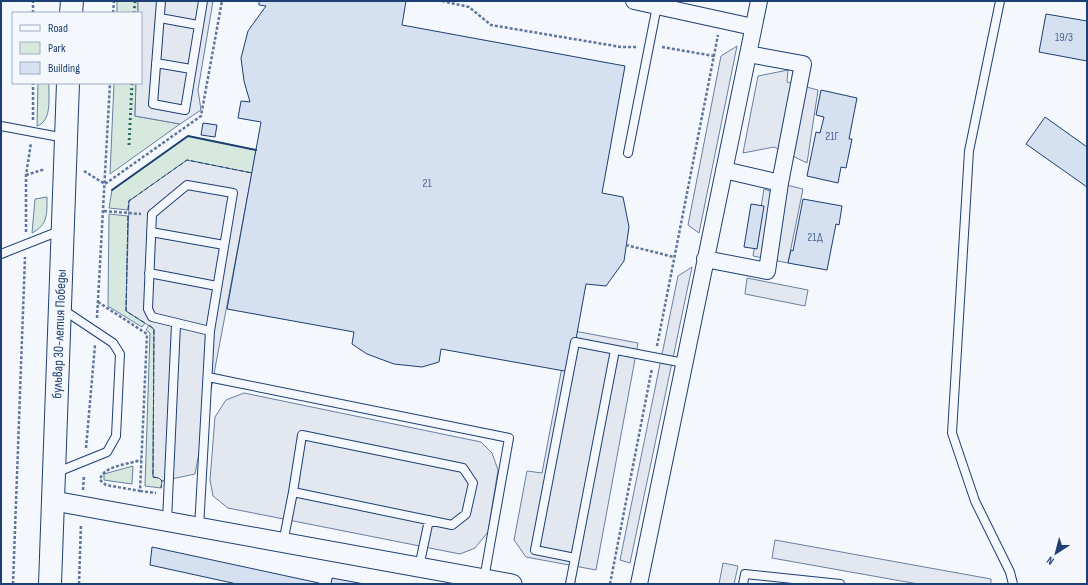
<svg xmlns="http://www.w3.org/2000/svg" width="1088" height="585" font-family="'Sofia Sans Condensed',sans-serif">
  <rect width="100%" height="100%" fill="#f4f7fb"/>
  <path fill="#d7e8df" stroke="#687fa3" d="M117 1H138V13H117Z
    M38 83H49C48 97 53 120 37 126Z
    M114 83H136L135 116 180 124 110 174Z
    M188 136 256 150 252 173 224 168 129 200 128 210 109 208 112 190Z
    M47 197C47 213 48 225 32 233L35 199Z
    M109 214 128 216 126 311 145 323 142 327 108 306Z
    M149 325 154 329 153 477 159 478 162 481 161 488 145 486 150 333 146 330Z
    M133 466 132 484 104 480V474Z"/>
  <path fill="#e3e8f0" stroke="#687fa3" d="M138 1H213L198 90 201 110 180 124 135 116 136 83H141V13H138Z
    M737 46 699 233 688 225 721 56Z
    M788 70 787 82 818 90 807 163 774 147 743 153 758 76Z
    M187 160 252 173 195 474 162 481 159 478 153 477 154 329 126 311 129 201Z
    M782 184 803 189 788 263 753 256 764 189 781 195Z
    M692 267 630 563 620 560 678 276Z
    M747 278 808 290 805 306 745 294Z
    M569 330 638 343 596 570 526 557 514 540 527 471 542 473Z
    M244 393 481 442 492 453 498 470 488 532 475 548 460 554 228 508 213 496 210 480 215 417 226 400Z
    M775 540 991 579V584H918L772 558Z
    M723 563 738 566 734 584H719Z"/>
  <path fill="#d5e0f0" stroke="#1d3f73" d="M259 1H406L402 25 625 66 602 193 623 197 629 227 624 261 606 286 586 284 570 372 441 349 439 362 422 367 394 364 367 354 352 344 354 332 227 309 261 122 238 118 241 101 250 102 244 81 241 58 248 31 266 6 259 5Z
    M1046 14 1087 21V61L1039 52Z
    M821 90 857 98 849 139H852L846 168 841 167 838 183 807 176 816 132 820 133 824 117 816 115Z
    M1045 117 1087 147V187L1026 144Z
    M203 123 217 125 215 137 201 135Z
    M803 199 842 206 839 225 836 224 827 270 788 263 791 250 793 251Z
    M751 204 764 206 757 249 744 247Z
    M152 547 319 583 320 584H237L150 565Z
    M332 578 364 584H331Z"/>
  <g fill="none" stroke-linecap="round" stroke-linejoin="round">
    <defs>
      <path id="service" d="M161 1 153 104 185 110 203 1
        M1000 1 969 151 952 433 975 501 1010 572 1013 584
        M160 18 198 25
        M156 63 191 69
        M1 126 65 138
        M628 153 657 6
        M151 232 224 245
        M1 254 62 230
        M149 273 217 286
        M208 377 509 438 484 579
        M302 435 463 468 473 483 466 514 452 525 293 492Z
        M55 473 107 452 116 436 120 354 113 343 62 309
        M167 521 176 324
        M199 528 210 331 233 193 187 185 152 214 148 309 152 317 210 331
        M283 543 293 492
        M575 558 535 550 575 342 684 363
        M419 567 429 520
        M570 584 615 350
        M743 584 745 574 840 584"/>
      <path id="minor" d="M634 1 753 27
        M724 170 780 183 803 64 748 54
        M705 259 767 271 780 183
        M639 584 759 1"/>
      <path id="tertiary" d="M54 501 512 584"/>
      <path id="secondary" d="M71 13 72 1
        M50 584 68 83"/>
    </defs>
    <use href="#service" stroke="#1d3f73" stroke-width="10"/>
    <use href="#minor" stroke="#1d3f73" stroke-width="18"/>
    <use href="#tertiary" stroke="#1d3f73" stroke-width="21"/>
    <use href="#secondary" stroke="#1d3f73" stroke-width="24"/>
    <path stroke="#5e769c" stroke-width="2.5" stroke-dasharray="3 2" stroke-linecap="butt" d="M442 1 469 7 491 25 621 47H637
      M33 13V1
      M113 13 114 1
      M662 47 714 56
      M33 120V83
      M84 171 105 184 201 116 222 1
      M26 175 45 169
      M104 211 141 214
      M26 232V175L31 143
      M626 245 674 257
      M98 302 147 334 140 491 106 485 100 480C102 466 129 464 141 460
      M97 318 110 83
      M657 346 718 35
      M86 448 95 345
      M83 490 84 475
      M140 491 156 493
      M13 584 25 257
      M79 584 81 524
      M610 584 652 368"/>
    <use href="#service" stroke="#f4f7fb" stroke-width="8"/>
    <use href="#minor" stroke="#f4f7fb" stroke-width="16"/>
    <use href="#tertiary" stroke="#f4f7fb" stroke-width="19"/>
    <use href="#secondary" stroke="#f4f7fb" stroke-width="22"/>
    <path stroke="#2c6c60" stroke-width="3" stroke-dasharray="2 3" stroke-linecap="butt" d="M134 13 135 1
      M129 145 132 83"/>
    <path stroke="#1d3f73" stroke-width="1" stroke-dasharray="5 2" stroke-linecap="butt" d="M128 210 129 201 187 160 252 173
      M128 216 126 311 145 323
      M149 325 154 329 153 477 159 478 162 481 161 488"/>
    <path stroke="#1d3f73" stroke-width="2" d="M112 190 188 136 256 150"/>
  </g>
  <g text-anchor="middle" dominant-baseline="central" stroke-width="3" stroke-linejoin="round" paint-order="stroke">
    <g font-size="12" fill="#4b6792">
      <text x="1064" y="37">19/3</text>
      <text x="832" y="136">21Г</text>
      <text x="427" y="183">21</text>
      <text x="815" y="237">21Д</text>
    </g>
    <g font-size="14" fill="#1d3f73" stroke="#f4f7fb">
      <text transform="translate(59 334) rotate(-88)">бульвар 30-летия Победы</text>
    </g>
  </g>
  <rect width="1088" height="585" fill="none" stroke="#1d3f73" stroke-width="4"/>
  <rect x="12" y="12" width="130" height="72" fill="#f4f7fb" stroke="#9eadc5"/>
  <rect x="20" y="25" width="20" height="6" fill="#f4f7fb" stroke="#9eadc5"/>
  <text x="48" y="32" font-size="12" fill="#1d3f73">Road</text>
  <rect x="20" y="42" width="20" height="12" fill="#d7e8df" stroke="#9eadc5"/>
  <text x="48" y="52" font-size="12" fill="#1d3f73">Park</text>
  <rect x="20" y="62" width="20" height="12" fill="#d5e0f0" stroke="#9eadc5"/>
  <text x="48" y="72" font-size="12" fill="#1d3f73">Building</text>
  <g transform="translate(1056 553) rotate(216)" stroke="#f4f7fb" stroke-width="3" paint-order="stroke">
  <path d="M0-3L7 15L0 10L-7 15Z" fill="#1d3f73"/>
  <text y="-6" font-size="11" font-weight="bold" text-anchor="middle" fill="#1d3f73">N</text>
  </g>
</svg>
